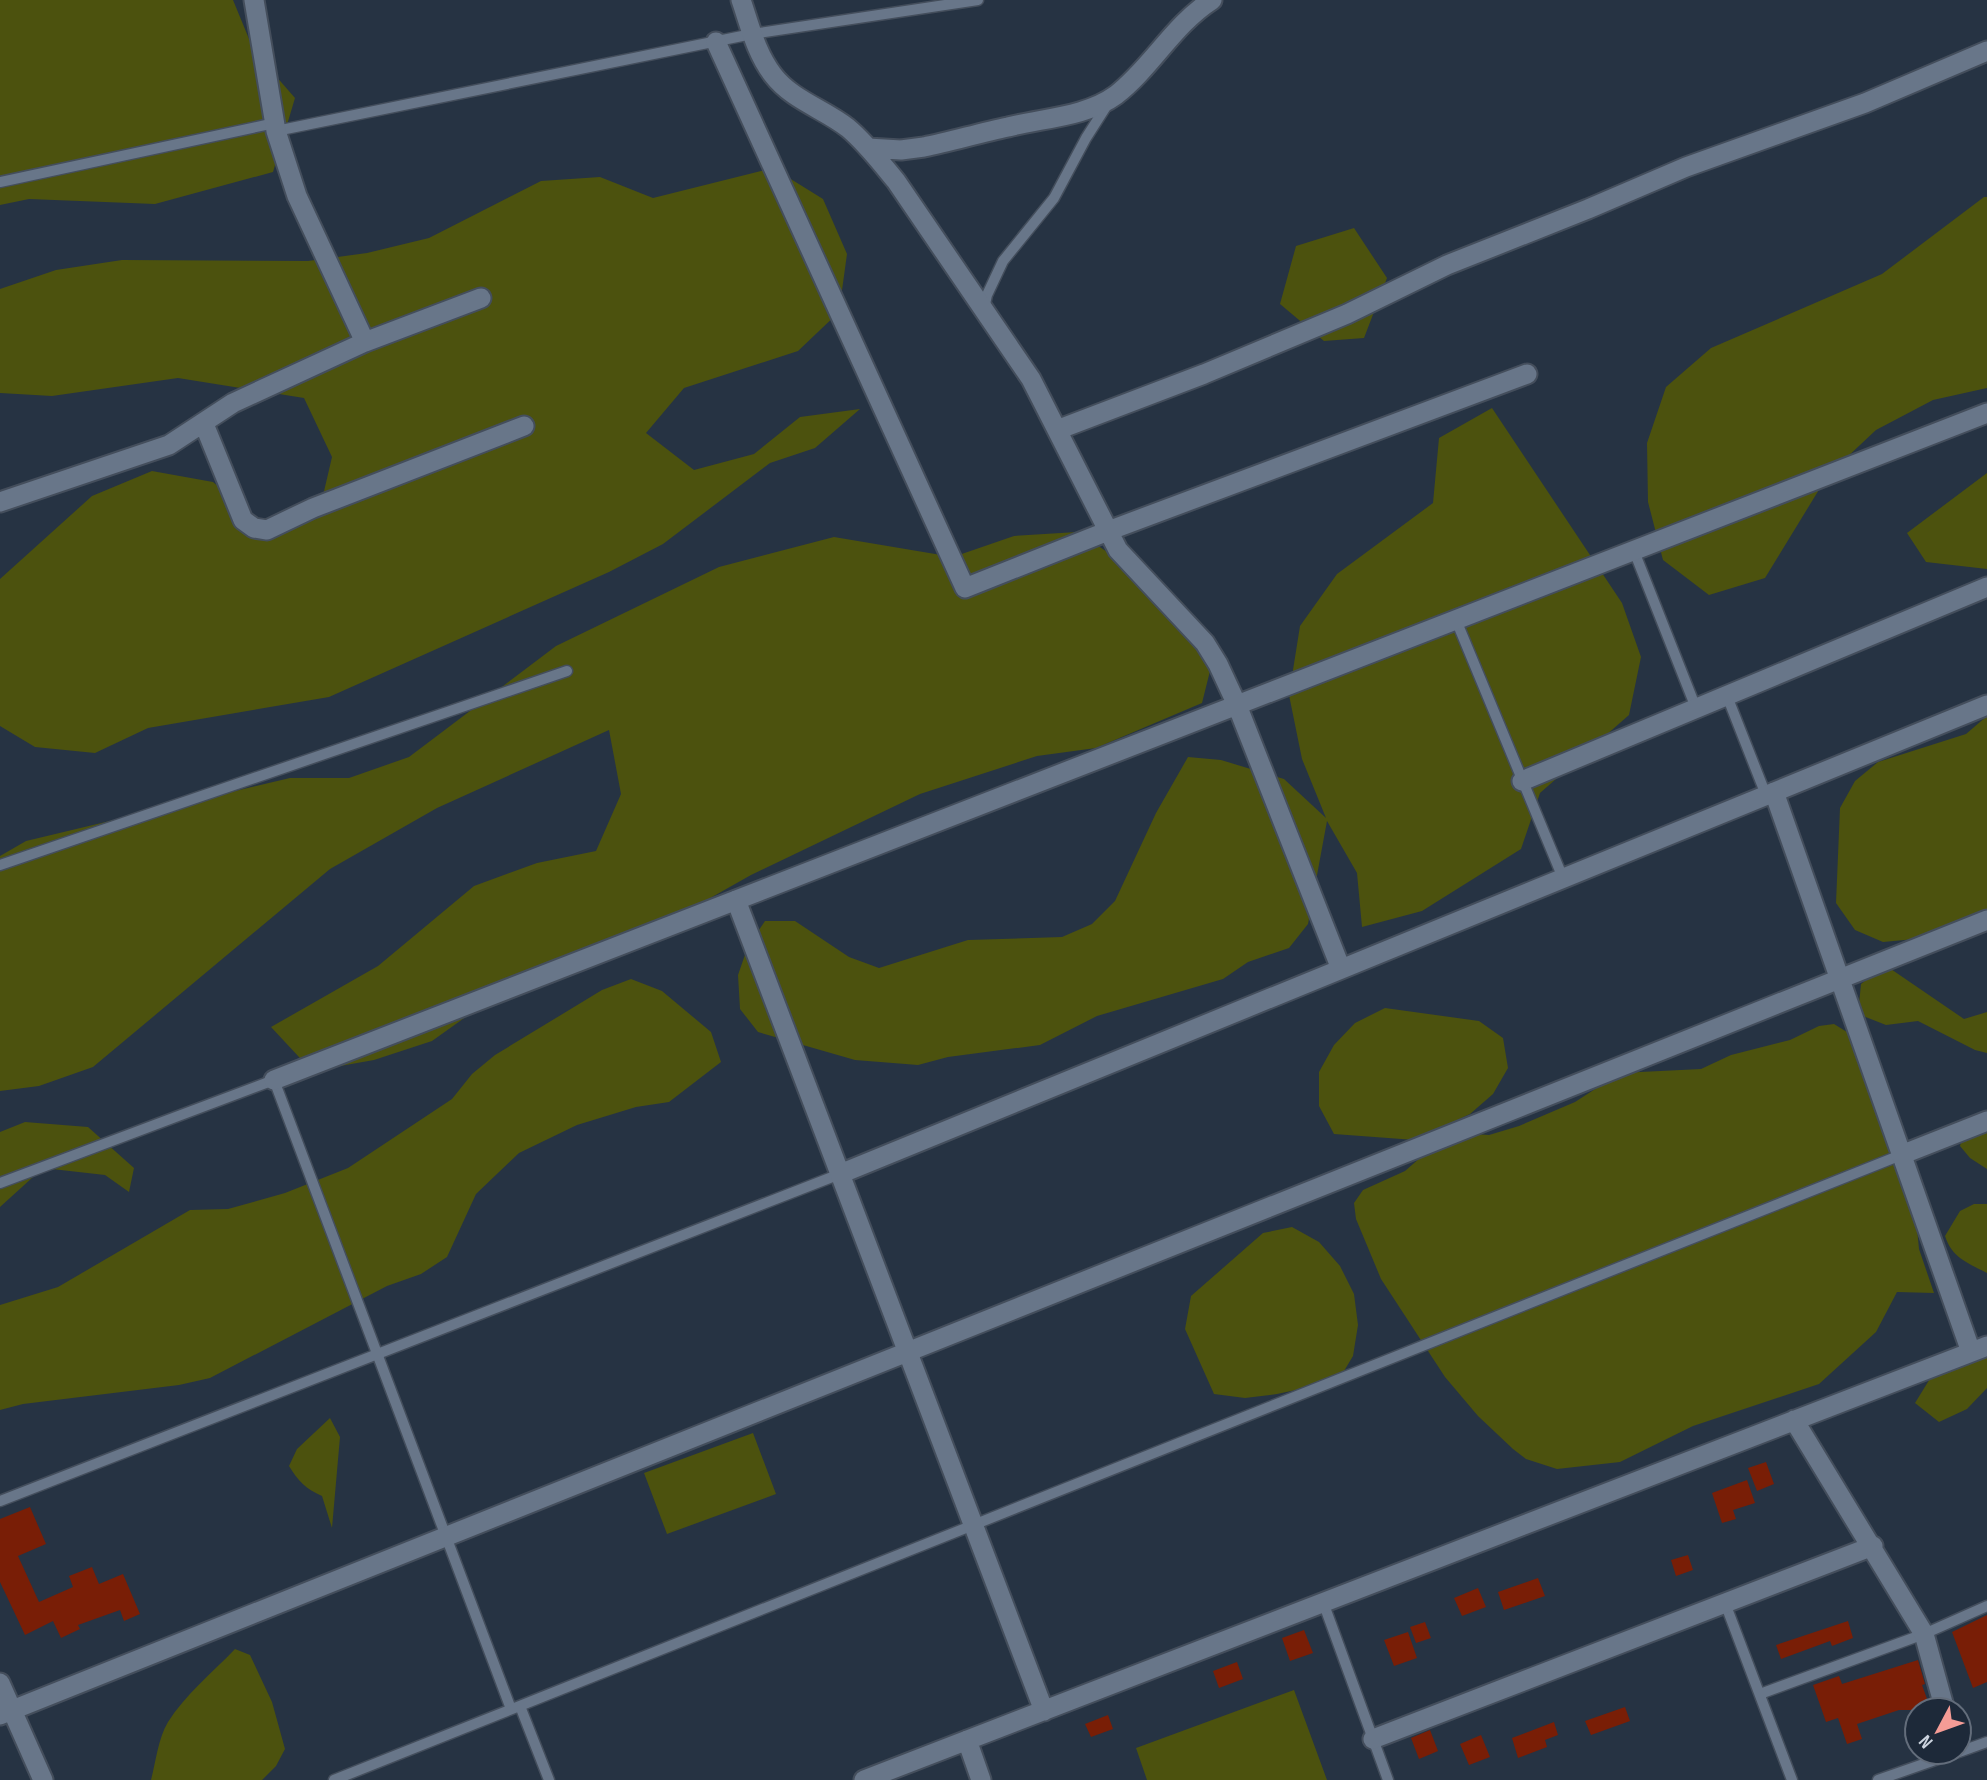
<svg xmlns="http://www.w3.org/2000/svg" width="1987" height="1780" font-family="'Sofia Sans Condensed',sans-serif">
  <rect width="100%" height="100%" fill="#263343"/>
  <path fill="#4c520e" d="M0 0H233L254 51 295 98 273 172 155 204 29 199 0 205Z
    M773 168 823 199 847 254 839 312 798 351 684 388 646 433 694 470 754 454 800 417 860 409 815 448 770 463 663 544 609 572 329 697 148 728 95 753 35 747 0 726V579L92 496 152 471 213 482 256 519 318 517 332 457 304 398 178 378 52 396 0 393V289L56 270 122 260 308 261 367 253 429 238 541 181 600 177 653 198Z
    M1984 197H1987V388L1933 400 1876 430 1828 475 1765 578 1709 595 1663 560 1648 502 1647 443 1666 387 1711 348 1882 274Z
    M1354 228 1387 278 1364 338 1324 341 1280 304 1296 246Z
    M1492 408 1622 603 1641 657 1629 715 1540 793 1521 849 1422 911 1362 927 1357 873 1327 821 1308 924 1289 948 1248 962 1223 979 1097 1016 1040 1045 948 1057 918 1065 855 1060 758 1032 740 1009 738 975 748 946 765 921H795L849 957 879 968 968 940 1062 937 1092 924 1115 901 1156 813 1188 757 1221 760 1284 779 1326 818 1302 759 1289 695 1300 626 1337 574 1433 503 1439 438Z
    M1987 473V569L1926 562 1907 533Z
    M1077 532 1180 600 1217 643 1202 703 1096 748 1037 756 920 794 751 875 643 936 529 972 432 1041 374 1060 312 1071 271 1027 378 966 474 886 537 863 596 851 621 794 609 730 437 808 330 869 93 1067 39 1086 0 1091V856L26 841 290 778H349L409 757 556 646 719 567 834 537 953 557 1014 536Z
    M1987 716V916L1947 936 1883 942 1855 930 1836 903 1840 808 1855 781 1878 762 1966 734Z
    M1885 965 1964 1019 1987 1012V1053L1975 1050 1918 1021 1886 1025 1858 1014 1861 984Z
    M631 979 662 991 711 1032 721 1062 669 1102 636 1107 577 1125 519 1153 476 1194 447 1257 421 1274 387 1286 210 1378 179 1385 23 1404 0 1410V1305L58 1287 190 1210 228 1209 285 1193 348 1168 452 1099 472 1074 495 1055 602 990Z
    M1385 1008 1479 1021 1503 1038 1508 1068 1493 1094 1470 1114 1415 1140 1334 1134 1319 1106V1072L1334 1045 1355 1023Z
    M1834 1024 1847 1032 1864 1057 1913 1186 1919 1249 1934 1293 1897 1292 1876 1332 1819 1384 1693 1426 1620 1462 1557 1469 1526 1459 1513 1449 1478 1416 1445 1377 1381 1279 1356 1219 1354 1203 1363 1190 1405 1171 1429 1150 1474 1134 1489 1135 1519 1126 1575 1102 1620 1073 1701 1069 1731 1055 1790 1040 1819 1026Z
    M1987 1114V1169L1970 1158 1960 1146 1964 1132Z
    M25 1122 88 1127 134 1168 129 1192 105 1175 43 1168 0 1207V1132Z
    M1974 1204H1987V1273C1968 1263 1952 1258 1945 1236L1960 1211Z
    M1292 1227 1319 1242 1340 1266 1354 1294 1358 1325 1353 1356 1338 1381 1277 1394 1245 1398 1214 1394 1185 1329 1191 1296 1263 1233Z
    M1987 1343V1388L1967 1409 1939 1422 1915 1403 1931 1377Z
    M330 1418 340 1437 332 1528 322 1496C306 1489 298 1481 289 1466L297 1449Z
    M753 1433 776 1494 667 1534 644 1473Z
    M235 1649 250 1655 272 1702 285 1749 276 1766 262 1780H151C156 1761 158 1739 168 1722 185 1695 213 1672 235 1649Z
    M1294 1690 1327 1780H1147L1136 1748Z"/>
  <path fill="#791e06" d="M1766 1462 1774 1484 1757 1491 1748 1468Z
    M1747 1480 1755 1503 1733 1510 1736 1519 1722 1523 1712 1493Z
    M30 1507 46 1544 18 1556 39 1602 73 1587 69 1576 92 1567 99 1584 123 1574 140 1614 124 1621 120 1610 78 1625 80 1629 61 1638 53 1621 25 1635 0 1582V1519Z
    M1688 1555 1693 1570 1676 1576 1671 1560Z
    M1538 1578 1545 1596 1504 1610 1498 1592Z
    M1478 1588 1486 1607 1462 1616 1454 1598Z
    M1987 1615V1682L1973 1688 1952 1632Z
    M1848 1621 1853 1638 1832 1646 1830 1641 1781 1659 1776 1645Z
    M1425 1622 1431 1638 1416 1643 1410 1627Z
    M1304 1630 1313 1653 1290 1661 1282 1638Z
    M1408 1632 1417 1658 1394 1666 1384 1640Z
    M1918 1660 1925 1684 1922 1685 1931 1710H1899L1857 1724 1862 1739 1847 1744 1838 1718 1826 1722 1813 1685 1839 1676 1842 1684Z
    M1237 1662 1243 1679 1219 1688 1213 1671Z
    M1625 1707 1630 1721 1591 1735 1585 1721Z
    M1108 1715 1113 1729 1091 1737 1085 1724Z
    M1554 1722 1558 1735 1545 1740 1547 1747 1518 1758 1512 1738Z
    M1430 1730 1438 1751 1419 1759 1411 1738Z
    M1481 1735 1490 1757 1469 1765 1460 1744Z"/>
  <g fill="none" stroke-linecap="round" stroke-linejoin="round">
    <defs>
      <path id="service" d="M276 131 752 34 978 0
        M0 182 275 123
        M984 309 987 295 1003 261 1054 198 1086 138 1107 105
        M1634 551 1696 708
        M1456 620 1563 878
        M1727 696 1766 795
        M0 865 567 671
        M0 1183 274 1080 511 1709
        M0 1501 840 1174
        M1323 1602 1388 1780
        M1725 1603 1792 1780
        M1760 1694 1924 1634 1987 1606
        M520 1706 549 1780
        M1959 1752 1987 1742
        M334 1780 1901 1155
        M1878 1780 1958 1752"/>
      <path id="minor" d="M741 0C750 26 756 53 773 75 792 100 824 109 848 128 866 143 881 163 896 181L1031 379 1118 550 1205 643 1218 664 1237 705 1341 969
        M716 42 965 588 1108 531 1527 374
        M868 148 901 150 924 147C952 141 980 133 1008 127 1043 118 1086 117 1116 95 1152 67 1173 25 1212 0
        M365 342 481 298
        M204 424 243 520 254 528 267 530 313 508 524 426
        M1057 430 1204 374 1347 314 1447 265 1588 209 1686 167 1865 103 1987 51
        M0 502 169 445 233 403 365 342 297 196 276 131 254 0
        M1522 781 1987 587
        M1774 792 1971 1352
        M736 900 1044 1711
        M274 1080 1987 413
        M1901 1155 1987 1121
        M840 1174 1987 705
        M1794 1420 1924 1634 1945 1710
        M0 1683 43 1780
        M0 1715 1987 920
        M1373 1739 1873 1546
        M967 1740 981 1780
        M864 1780 1987 1346"/>
    </defs>
    <use href="#service" stroke="#444e5c" stroke-width="13"/>
    <use href="#minor" stroke="#444e5c" stroke-width="23"/>
    <use href="#service" stroke="#687689" stroke-width="10"/>
    <use href="#minor" stroke="#687689" stroke-width="19"/>
  </g>
  <g transform="translate(1938 1731) rotate(229)"><circle r="33" fill="#1d2939" stroke="#636d7b" stroke-width="2"/>
  <path d="M0-5L12 26L0 18L-12 26Z" fill="#f59c96"/>
  <text y="-10" font-size="19" font-weight="bold" text-anchor="middle" fill="#ccd4df">N</text>
  </g>
</svg>
